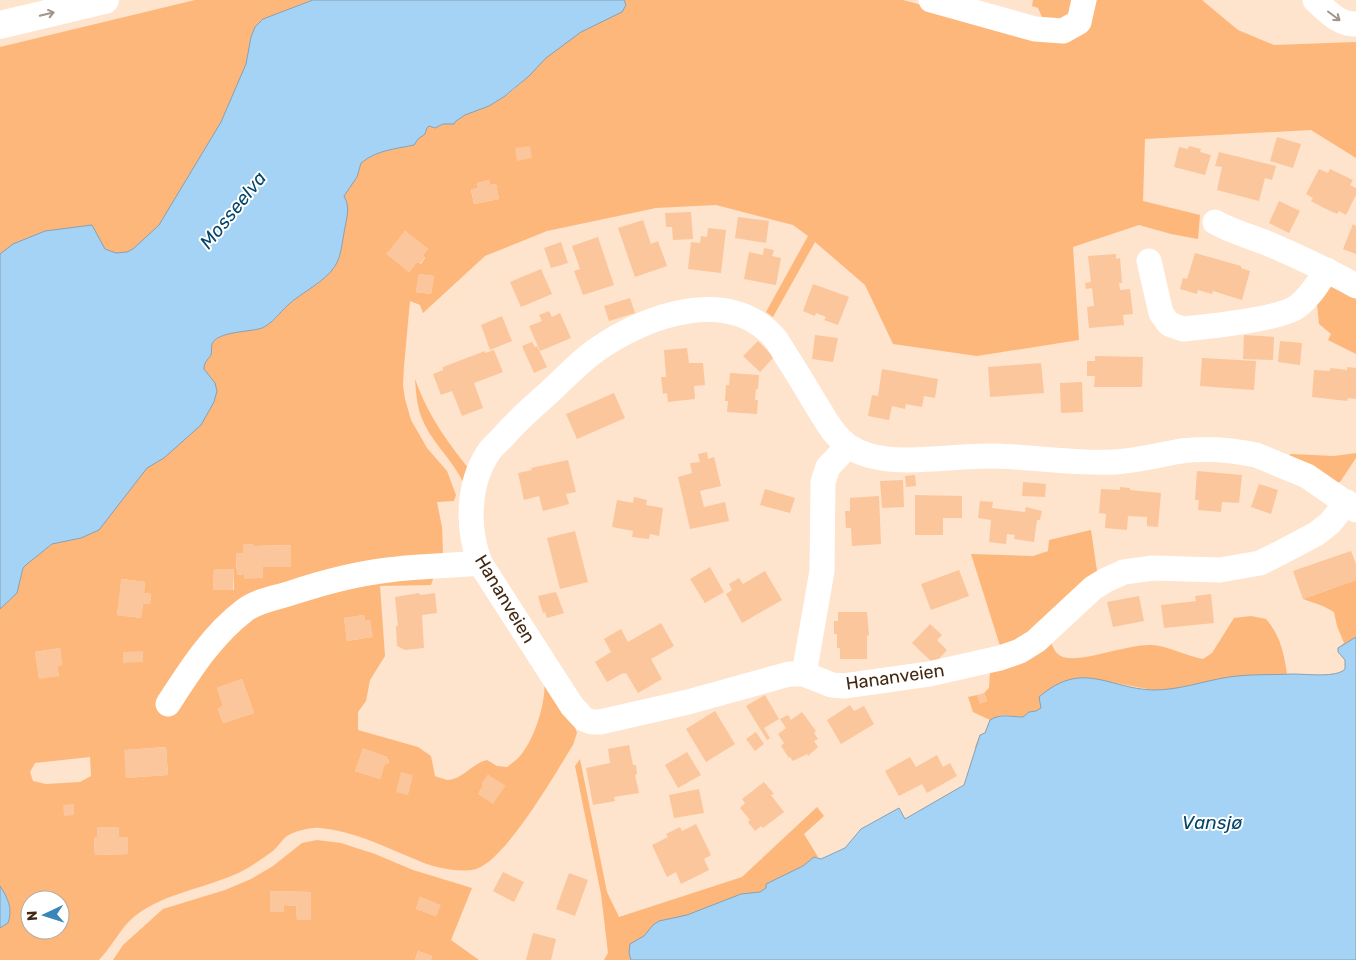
<svg xmlns="http://www.w3.org/2000/svg" width="1356" height="960" font-family="Rubik,sans-serif">
  <rect width="100%" height="100%" fill="#fee3cd"/>
  <path fill="#fdb77b" fill-rule="evenodd" d="M195 0H411L0 390V47Z
    M546 0H903L1043 37C1057 37 1083 38 1090 22 1093 14 1091 7 1097 0H1202L1238 30 1274 45 1356 42V158L1311 130 1145 139 1143 201 1200 215 1198 239 1171 234 1139 225 1073 247 1079 340 977 356 893 344 865 285 815 242 773 317 766 312 808 236 793 225 716 205 656 208 547 231 485 256 423 313 420 305 410 301 404 366 403 385 405 399 411 420 427 448 447 471 456 495 454 501 437 502 442 527 443 554 378 563 379 565 338 572 270 595 242 608 209 638 173 684 162 708 177 707C195 679 219 637 247 617 261 607 280 603 297 598 342 584 388 572 435 573L431 585 380 586 385 656 370 680 366 701 358 712V730L418 747 431 756 435 776C438 777 443 779 447 780 462 780 473 763 487 760L497 766 507 767C511 764 516 760 519 757 534 741 547 701 544 680L574 724 577 733 573 745C556 772 503 866 472 870 455 872 432 867 417 860 385 847 354 831 320 828 310 827 296 831 287 836 282 840 278 846 274 850 265 857 256 863 246 869 211 888 167 891 135 916 120 928 112 947 99 960H0V928L8 923C13 909 8 898 0 886V609L17 593 23 568 27 564 52 544 80 538 66 528 60 511 66 497 82 476 97 451 112 433 131 426H146L173 415 198 390 205 362 211 355C212 351 211 347 212 344 217 331 252 332 262 328 273 323 279 313 288 305 302 292 325 282 335 266 341 257 342 243 344 233 346 220 351 207 344 196L357 177 361 163C377 150 395 149 414 145L418 139 425 134 427 128 429 126 435 128 443 124H454C460 113 478 111 488 106 507 98 524 81 538 66 532 63 525 62 525 53 526 41 538 42 542 32 546 23 546 10 546 0ZM489 180 490 185 496 184 499 199 474 204 471 190 478 188 477 183ZM405 231 428 249 423 255 425 258 421 264 417 262 409 272 387 254ZM419 274 434 276 431 294 416 292ZM243 544H253V546L290 545 291 566 263 567V578H244V574L238 575C236 569 236 559 236 553H243ZM214 569H234V590H213ZM122 579 145 582 144 593 151 594 150 604H143L141 618 117 615ZM364 615 365 621 370 620 372 637 347 641 344 618ZM60 648 62 665 57 666 59 676 39 678 35 652ZM242 679 254 713 223 723 218 709 223 706 217 688ZM166 747 168 775 126 778 125 750ZM363 749 387 757V759L389 760 388 764 385 763 380 779 355 771ZM90 757 91 776 80 782 46 784 33 781 30 772 35 763ZM488 775 505 786 493 803 478 794 483 786 482 784ZM97 827H119V837H128V854L95 855 94 838 97 837ZM30 900H60V930H30Z
    M1033 0H1080L1076 14 1045 24 1038 8 1032 6Z
    M1332 285 1356 293V354L1328 340 1331 334 1319 324 1317 304 1323 290Z
    M415 379C428 415 446 440 469 469L465 486C454 461 433 444 423 421 417 408 416 393 415 379Z
    M1356 453V458L1340 482H1335L1285 458 1291 454 1334 456Z
    M1091 530 1097 571 1042 630 1001 649 971 554 1033 556 1048 551 1049 540Z
    M1356 580V659L1338 652V648L1344 643 1337 626 1334 612 1323 606 1303 599Z
    M1251 616 1266 619C1280 635 1284 653 1287 674L1229 677 1171 689 1153 690 1115 683 1036 711 1029 712 1023 717 1005 715 997 716 995 724 974 749 980 735 985 733 990 720 973 712 968 697 977 695 980 703 987 701 984 693 989 688 990 672 1050 640C1053 647 1055 654 1063 657 1081 663 1128 644 1151 645 1166 645 1186 656 1203 659L1212 653 1234 618Z
    M580 759 607 892 619 917 742 877 817 807 824 816 804 834 818 857H814L803 866 766 884V888L760 892 741 894 708 960H604L608 953 601 894 575 766Z
    M317 840 341 843 375 854 413 870 472 888 451 940 479 960H431L432 956 418 951 415 960H113L123 945 163 909 225 890 251 879 273 866 302 843ZM270 891 311 892V920H297L296 906 284 905 270 912ZM420 897 440 905 436 916 416 909Z"/>
  <path fill="#a5d3f5" stroke="#88a0b1" d="M313 0H624L626 5 622 12 581 32 546 58 529 76 505 96 489 106 465 115 456 121 454 124H443L435 128 429 126 427 128 425 134 418 139 414 145C395 149 377 150 361 163L357 177 344 196C351 208 346 219 344 233 342 243 341 257 335 266 325 282 302 292 288 305 279 313 273 323 262 328 252 332 217 331 212 344 211 347 212 351 211 355 207 361 204 362 204 369L215 383 217 391 214 402 201 425 164 458 147 468 99 530 81 538 52 544 27 564 23 568 17 593 0 609V254L13 244 45 231 92 225 105 249 116 253 127 252 133 249 159 225 221 122 246 64 251 37 255 27 263 19Z
    M1356 637V960H631L629 953 630 944 644 936 653 925 659 921 687 915 741 894 760 892 766 888V884L803 866 814 857 821 859 845 848 861 829 899 808 905 819 964 785 980 735 985 733 990 720C1001 713 1010 717 1023 717L1029 712 1036 711 1041 708 1039 697C1083 659 1108 689 1154 690 1180 690 1203 681 1229 677 1250 674 1272 675 1293 674 1306 674 1337 678 1345 669V660L1338 652V648Z
    M0 886C8 898 13 909 8 923L0 928Z"/>
  <path fill="#fbc69b" d="M1277 137 1301 144 1293 168 1270 161Z
    M530 146 532 158 517 161 515 148Z
    M1189 146 1201 149 1200 152 1211 155 1205 175 1174 167 1179 147 1188 149Z
    M1219 152 1276 166 1272 180 1265 178 1259 201 1217 190 1222 167 1215 166Z
    M1319 169 1328 173 1330 169 1353 180 1350 185 1356 188V195L1346 215 1339 211 1337 214 1324 208 1311 201 1313 198 1306 194Z
    M489 180 490 185 496 184 499 199 474 204 471 189 478 188 477 183Z
    M1279 201 1300 211 1289 233 1269 223Z
    M691 212 693 239 673 240 672 227H666L665 213Z
    M738 217 769 221 766 243 735 238Z
    M643 220 651 244 658 241 667 266 635 277 618 228Z
    M1353 224 1356 226V254L1343 249Z
    M708 228 726 230 721 273 688 269 691 242 700 243 701 236 707 237Z
    M405 231 428 249 423 255 425 257 420 264 417 262 409 272 386 254Z
    M598 237 614 285 583 295 574 271 580 269 572 246Z
    M561 242 568 263 551 268 544 248Z
    M764 248 774 250 772 256 781 258 776 285 744 279 749 252 763 255Z
    M1195 253 1241 266V268L1250 271 1242 300 1213 291 1212 294 1198 290 1197 294 1180 289 1183 278 1187 279Z
    M1116 254V259L1120 258 1122 283H1119L1120 290 1130 289 1133 314 1123 315 1124 325 1089 328 1087 307 1094 306 1092 288 1086 289 1085 283 1091 282 1088 256Z
    M541 269 552 294 521 307 510 282Z
    M419 274 434 276 431 294 416 292Z
    M813 284 849 297 838 325 824 320 826 317 816 313 815 316 803 311Z
    M630 298 635 313 609 321 604 306Z
    M549 311 552 317 560 313 571 338 540 351 529 326 542 321 539 315Z
    M502 316 512 341 490 350 481 325Z
    M815 335 838 338 833 362 812 359Z
    M1244 335 1274 337 1273 360 1243 359Z
    M758 341 774 357 760 372 743 356Z
    M1280 341 1302 343 1300 365 1278 362Z
    M532 342 535 347 537 346 547 367 534 373 522 346Z
    M687 348 689 363H703L705 385 694 386 695 399 668 402 667 393 663 394 661 377H666L664 350Z
    M494 350 503 372 474 383 483 408 462 416 452 391 441 395 433 374 443 370V367L485 351V353Z
    M1095 356 1143 357 1142 387H1094L1095 376H1087V361H1095Z
    M1202 358 1256 361 1254 390 1200 386Z
    M1041 363 1044 393 990 397 988 367Z
    M1347 367 1356 368V399L1348 398 1347 401 1312 397 1314 370 1330 371V368L1347 370Z
    M882 369 938 379 935 398 924 396 922 407 906 404 905 409 892 406 889 420 868 416 872 395 878 396Z
    M730 373 759 375 758 389H756L755 400H758L757 414 727 412 728 401H725L726 385H729Z
    M1082 382 1083 412 1061 413 1060 383Z
    M614 393 625 418 577 439 566 414Z
    M707 452 708 459 714 457 721 486 700 491 704 507 725 502 729 521 690 529 678 477 692 473 690 463 700 462 698 454Z
    M568 460 576 492 566 494 569 504 543 511 539 496 524 500 518 473 532 470 531 468Z
    M1197 471 1242 475 1239 503 1222 502 1221 512 1198 510 1199 500H1195Z
    M915 475 916 486 906 487 905 476Z
    M903 480 904 507 882 508 880 481Z
    M1023 482 1046 484 1045 497 1022 496Z
    M1259 484 1278 490 1271 514 1251 507Z
    M1120 487 1130 488V490L1161 493 1158 527 1147 526V517L1128 516 1127 530 1105 528 1106 514 1099 513 1101 489 1120 490Z
    M765 489 795 498 790 513 760 505Z
    M915 495 962 496V518H943V535H915Z
    M879 496 881 544 852 546 851 528H846L845 511H850V498Z
    M634 497 647 500 646 505 663 508 659 536 650 534 649 539 632 537 633 531 612 527 617 500 633 503Z
    M980 501 993 502 992 508 1025 512 1026 507 1042 511 1040 520H1037L1034 542 1014 539 1015 535 1007 534 1006 544 989 542 991 520 978 518Z
    M575 531 588 582 560 589 547 538Z
    M243 544H254L253 546 291 545V567H263V578L244 579V574L238 575 237 572 236 556V553H243Z
    M1351 551 1356 564V580L1303 599 1293 571Z
    M710 567 724 592 705 603 690 579Z
    M214 569H234L233 590H213Z
    M959 570 969 596 931 610 921 584Z
    M765 571 782 600 742 623 726 594 732 590 729 584 739 578 743 584Z
    M121 579 145 582 144 593 151 594 150 604H143L141 618 117 615Z
    M556 592 564 613 547 618 545 612 543 613 538 596Z
    M419 593 420 595 435 593 437 613 422 615 424 648 405 650 397 646 396 626H398L395 597Z
    M1211 594 1214 623 1164 628 1161 605 1196 601 1195 596Z
    M1139 596 1144 621 1113 627 1107 602Z
    M838 612H867L869 635 867 636V659H840V648H837V634H834V621H838Z
    M364 615 365 621 370 620 373 637 347 641 344 618Z
    M661 623 674 646 651 659 662 679 638 693 626 673 624 674 623 673 607 682 595 662 611 652 604 639 621 629 628 642Z
    M930 624 942 635 937 640 947 650 934 664 912 643Z
    M60 648 62 665 57 666 59 676 39 679 35 652Z
    M143 651V662L123 663V652Z
    M242 679 254 713 223 723 218 708 223 706 217 688Z
    M984 693 987 701 980 704 977 695Z
    M765 695 779 719 764 728 770 738 767 740 746 706Z
    M850 705 854 711 864 706 874 724 841 744 827 720Z
    M715 711 735 744 706 762 686 729Z
    M802 712 816 731 814 733 818 739 814 741 818 747 808 756 807 754 793 761 790 757 789 758 781 746 784 743 778 734 786 728 780 719 788 715 791 720Z
    M756 732 764 744 755 751 746 739Z
    M629 745 633 765H636L637 774 635 775 639 793 614 797 615 801 593 805 586 768 610 763 608 749Z
    M166 747 168 775 126 778 124 750Z
    M363 748 388 757 387 759 389 760 388 764 385 763 380 779 355 771Z
    M687 752 701 775 678 788 665 765Z
    M937 755 943 767 950 763 957 776 927 793 922 784 899 796 885 771 910 757 916 767Z
    M401 772 413 775 408 795 396 792Z
    M488 775 505 786 493 804 478 794 483 786 482 784Z
    M764 782 774 794 771 795 784 812 763 828 761 826 755 831 748 822 750 820 740 808 745 803 742 799Z
    M699 789 704 813 674 818 669 795Z
    M74 804V815L64 816 63 805Z
    M696 824 711 855 704 859 709 870 681 884 676 872 667 877 652 845 668 837 666 834 680 827 682 831Z
    M97 827H119V837H128V854L95 855 94 837H97Z
    M503 872 524 882 514 902 493 891Z
    M569 873 588 880 575 916 556 909Z
    M270 891 311 892V920H297L296 906 284 905V912H270Z
    M420 897 441 905 436 916 416 909Z
    M533 933 556 939 551 960H526Z
    M418 951 432 956 431 960H415Z"/>
  <g fill="none" stroke-linecap="round" stroke-linejoin="round">
    <path stroke="#fff" stroke-width="25" d="M931 0 1035 29 1063 31 1079 22 1084 0
      M1315 0C1327 11 1339 25 1356 24
      M1215 222C1232 232 1250 236 1269 244 1299 257 1328 270 1356 286
      M1149 261 1161 313 1169 324 1183 329C1207 327 1282 319 1298 306 1311 296 1318 283 1327 270
      M1347 502 1330 523 1316 534 1280 553 1260 563 1220 570 1153 568 1124 572 1106 580 1093 588 1036 641 1020 651 1000 658 929 674 844 686 832 685 804 674H789L688 702 600 722H592L584 719 572 706 480 563C467 529 467 485 488 453 491 448 497 443 501 439 514 424 529 410 544 397 561 382 577 364 595 351 645 315 732 284 777 341 790 362 803 382 815 403 825 418 832 434 847 445 884 472 952 454 996 456 1035 457 1074 464 1114 462 1137 461 1158 455 1181 451 1206 448 1232 450 1256 455L1307 476 1356 510
      M804 674 822 571 823 482 828 467 848 446
      M168 704C190 670 212 635 245 610 257 601 274 598 288 594 321 583 353 574 388 570 418 566 449 566 480 563"/>
    <path stroke="#fff" stroke-width="28" d="M0 25 105 0"/>
  </g>
  <defs><path id="oneway-shaft" d="M-6 0H5M1.5-3L5.5 0L1.5 3" fill="none" stroke-width="1.6" stroke-linecap="round" stroke-linejoin="round" transform="scale(1.25)"/></defs>
  <g stroke="#a19489">
    <use href="#oneway-shaft" transform="translate(47 14) rotate(-13)"/>
    <use href="#oneway-shaft" transform="translate(1334 16) rotate(37)"/>
  </g>
  <g text-anchor="middle" dominant-baseline="central" stroke-width="4" stroke-linejoin="round" paint-order="stroke">
    <g font-size="18" fill="#432913" stroke="#fff">
      <text transform="translate(505 599) rotate(59)">Hananveien</text>
      <text transform="translate(895 677) rotate(-8)">Hananveien</text>
    </g>
    <g font-size="19" font-style="italic" fill="#05476c" stroke="#fff">
      <text transform="translate(233 210) rotate(-51)">Mosseelva</text>
      <text x="1212" y="822">Vansjø</text>
    </g>
  </g>
  <g transform="translate(45 915) rotate(266)"><circle r="24" fill="#ffffff" stroke="#b4a9a1"/>
  <path d="M0-4L9 19L0 12L-9 19Z" fill="#3986b9"/>
  <text y="-8" font-size="14" font-weight="bold" text-anchor="middle" fill="#432913">N</text>
  </g>
</svg>
